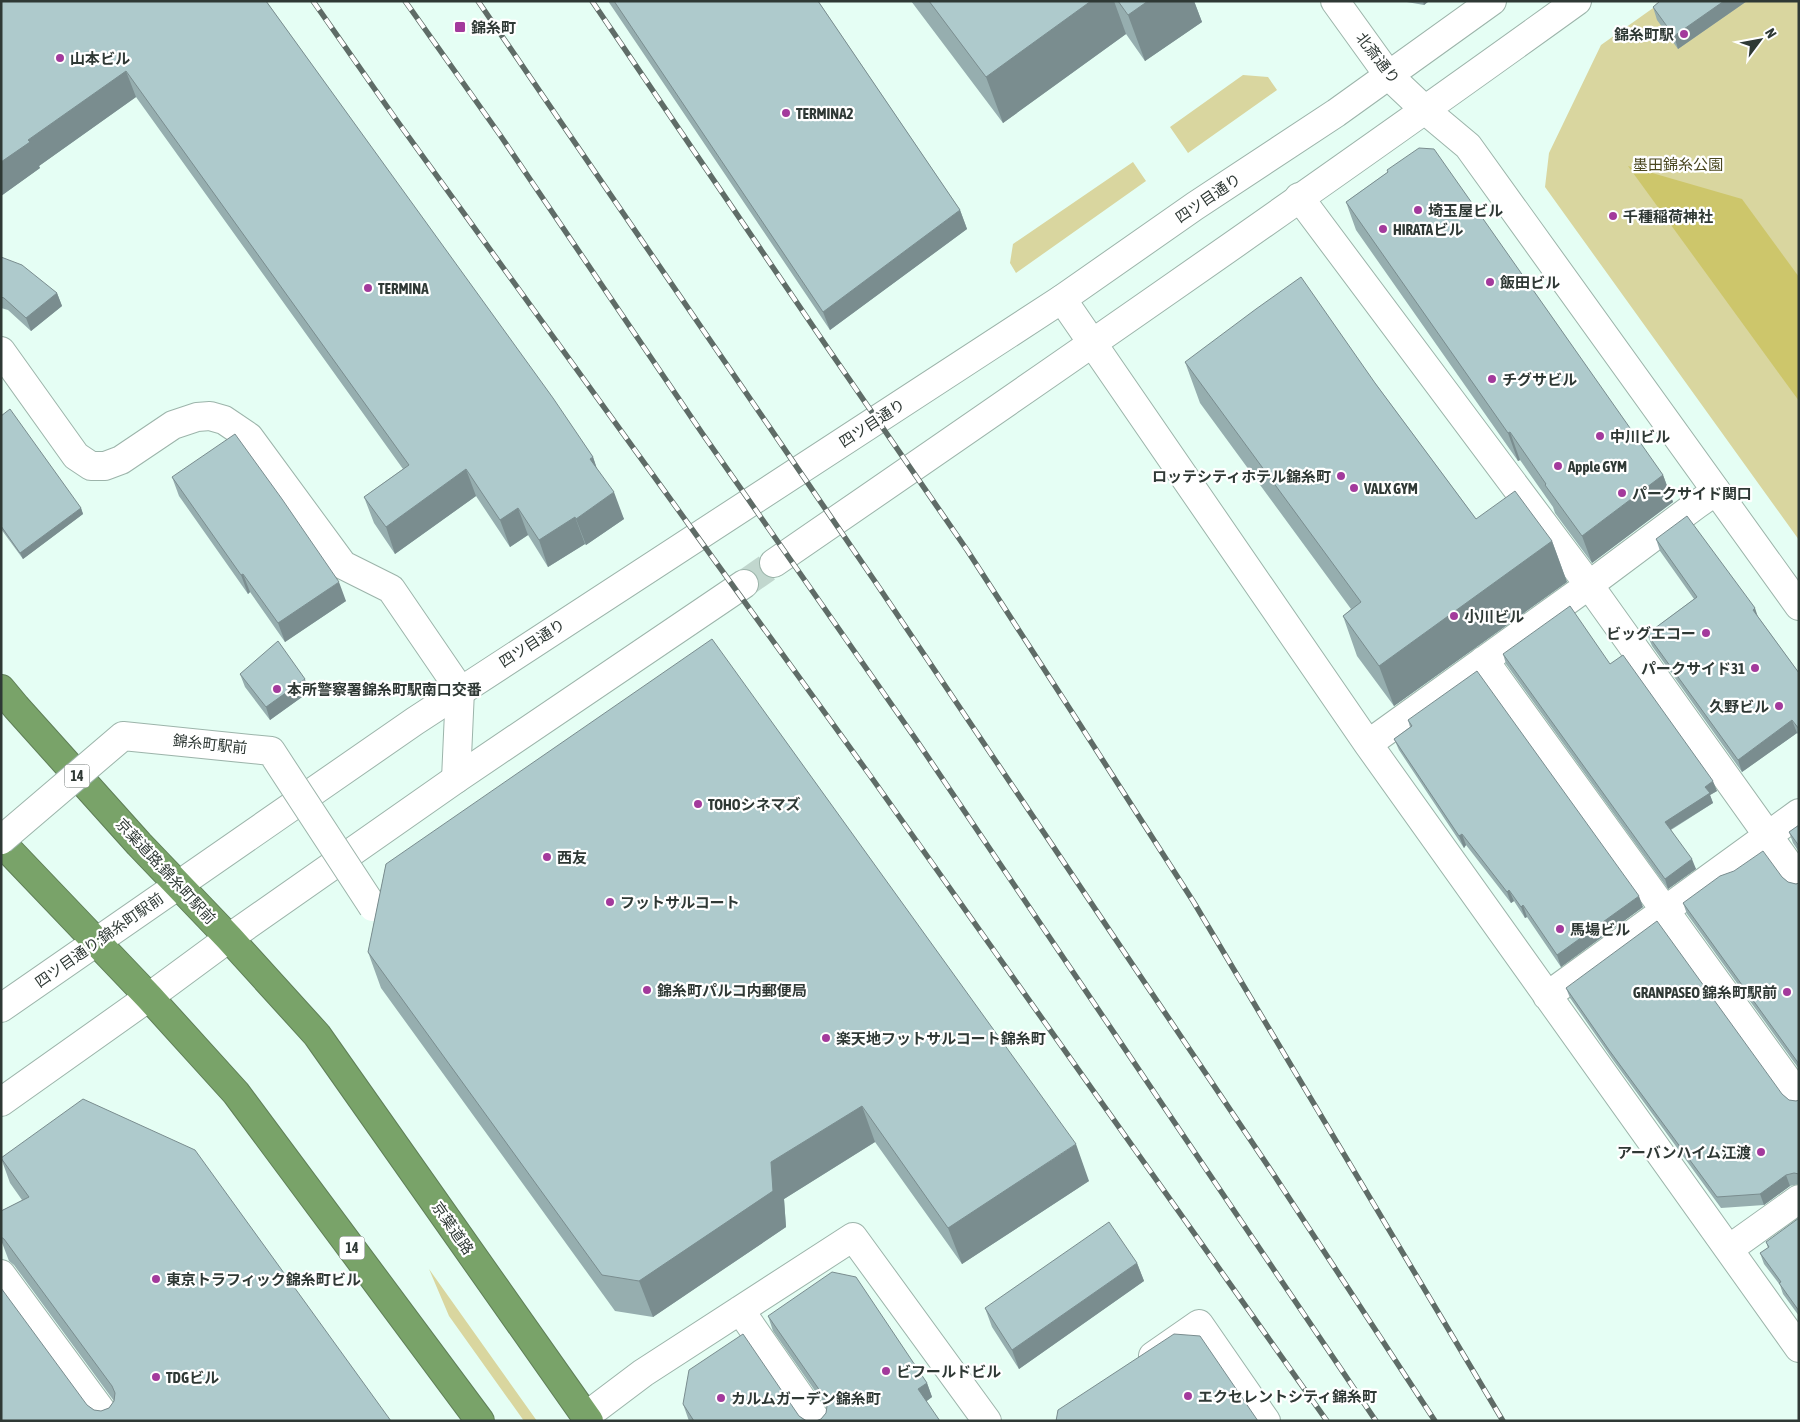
<svg xmlns="http://www.w3.org/2000/svg" width="1800" height="1422" font-family="'Asap Condensed','Noto Sans JP',sans-serif">
  <rect width="100%" height="100%" fill="#e5fef4"/>
  <path fill="#d9d69f" d="M1663 1H1799V540L1545 187 1549 153 1601 45Z
    M1243 75 1268 77 1277 90 1188 153 1170 127Z
    M1133 162 1146 181 1016 273 1010 263 1013 244Z
    M429 1269 537 1421H524L449 1316Z"/>
  <path fill="#cdc66b" d="M1628 166 1742 199 1799 277V401Z"/>
  <g fill="none" stroke-linecap="round" stroke-linejoin="round">
    <path stroke="#c1d7ce" stroke-width="28" stroke-dasharray="28 14" stroke-linecap="butt" d="M744 584 774 563"/>
    <defs>
      <path id="street" d="M1299 197 1589 585 1799 879
        M1062 299 1368 744 1799 1348
        M1 351 76 456 91 466H105L121 460 173 425 197 417 210 416 224 420 249 437 343 565 391 589 460 690 456 779
        M1484 660 1799 1096
        M1368 744 1589 585 1696 505 1716 491
        M1547 996 1799 813
        M1729 1249 1799 1199
        M1 1274 109 1421
        M740 1310 817 1421
        M1153 1356 1199 1324 1266 1421
        M586 1416 643 1373 853 1237 987 1421"/>
      <path id="secondary" d="M1335 1 1389 76 1425 110 1468 146 1799 606
        M774 563C1043 378 1312 192 1577 1
        M1 1008 415 721 1062 299 1195 206 1336 113 1492 1
        M1 1102 149 997 229 938 456 779 744 584"/>
      <path id="highway" d="M1 689 16 707 139 844 229 938 317 1035 589 1421
        M1 842 149 997 236 1093 480 1421"/>
    </defs>
    <use href="#street" stroke="#9cb4aa" stroke-width="30"/>
    <use href="#secondary" stroke="#9cb4aa" stroke-width="30"/>
    <use href="#highway" stroke="#5f7e57" stroke-width="30"/>
    <use href="#street" stroke="#fff" stroke-width="28"/>
    <use href="#secondary" stroke="#fff" stroke-width="28"/>
    <use href="#highway" stroke="#79a369" stroke-width="28"/>
    <defs>
      <path id="rail" d="M313 1 395 118 869 774 1327 1421
        M405 1 500 135 702 433 917 741 1376 1421
        M478 1 874 580 1274 1175 1435 1421
        M592 1 827 347 967 550 1077 720 1193 901 1503 1421"/>
    </defs>
    <use href="#rail" stroke="#5f6c67" stroke-width="5.5"/>
    <use href="#rail" stroke="#fff" stroke-width="4" stroke-dasharray="11" stroke-linecap="butt"/>
    <defs>
      <path id="street-bridge" d="M1 840 123 736 271 751 373 907"/>
    </defs>
    <use href="#street-bridge" stroke="#9cb4aa" stroke-width="30" stroke-linecap="butt"/>
    <use href="#street-bridge" stroke="#fff" stroke-width="28"/>
  </g>
  <path fill="#96aeaf" d="M1 1H266L593 457 597 469 624 519 586 545 585 544 548 567 528 535 510 547 476 496 395 554 374 523 364 497 403 469 136 97 39 166 40 168 1 196Z
    M608 1H818L960 210 967 229 830 330Z
    M911 1H1194L1202 22 1145 61 1126 34 1003 123Z
    M1401 1H1429L1424 5Z
    M1660 1H1747L1678 49 1657 20 1653 7Z
    M1387 170 1663 475 1673 502 1592 563 1555 513 1553 507 1520 460 1518 461 1356 230 1346 202 1388 172Z
    M1 257 57 293 62 306 31 331 8 310 1 308Z
    M1185 362 1375 383 1476 519 1552 541 1567 582 1394 706 1357 656 1343 616 1351 609 1200 403Z
    M1 416 81 508 83 514 23 559 1 529Z
    M172 477 346 601 285 642 250 592 248 594 179 496Z
    M1656 539 1759 618 1799 673V735L1797 733 1742 772 1652 646 1647 634 1694 599 1660 551Z
    M1503 654 1610 664 1717 791 1710 795 1713 803 1671 830 1696 869 1668 889 1506 664Z
    M240 674 309 692 270 720 245 687Z
    M1408 720 1643 907 1561 967 1527 917 1525 918 1514 901 1511 903 1466 845 1464 848 1399 750 1394 739 1410 727Z
    M1799 825V852L1793 843 1789 832Z
    M386 864 1089 1181 962 1264 875 1142 784 1199 786 1227 653 1317 615 1311 381 988 368 952Z
    M1782 877 1788 882 1796 884 1799 883V1069L1687 914 1683 903Z
    M1566 988 1782 1094 1789 1100 1796 1101 1799 1100V1184L1790 1186 1764 1205 1721 1208 1613 1060 1570 998Z
    M1 1158 391 1421H1L87 1405 94 1410 101 1411 109 1408 114 1401 14 1265 9 1261 1 1240V1211L22 1200 10 1183Z
    M1799 1218V1316L1783 1294 1780 1285 1764 1264 1760 1253 1768 1248 1766 1242Z
    M1137 1263 1144 1281 1019 1369 992 1327 985 1308Z
    M768 1316 927 1383 932 1397 926 1401 821 1419 826 1413 827 1408 773 1331Z
    M683 1404 799 1416 805 1420 807 1421H689Z"/>
  <path fill="#7a8d8f" d="M1091 1H1114L1126 34 1003 123 986 77Z
    M1148 1H1194L1202 22 1145 61 1128 15Z
    M1423 1H1429L1424 5Z
    M1724 1H1747L1678 49 1674 36Z
    M126 71 136 97 39 166 40 168 1 196V162L28 140Z
    M960 210 967 229 830 330 823 312Z
    M57 293 62 306 31 331 26 318Z
    M1510 432 1520 460 1518 461 1508 433Z
    M593 457 602 484 590 459Z
    M466 469 476 496 395 554 386 527Z
    M1663 475 1673 502 1592 563 1582 536Z
    M614 492 624 519 586 545 576 519Z
    M81 508 83 514 23 559 20 553Z
    M518 508 528 535 510 547 500 520Z
    M575 517 585 544 548 567 539 540Z
    M1552 541 1567 582 1394 706 1379 666Z
    M243 574 250 592 248 594 241 575Z
    M339 582 346 601 285 642 278 623Z
    M1755 608 1759 620 1753 610Z
    M305 679 309 692 270 720 266 707Z
    M1792 720 1797 733 1742 772 1738 760Z
    M1713 781 1717 791 1710 795 1713 803 1668 831 1665 822 1705 787Z
    M1462 834 1466 845 1464 848 1459 836Z
    M1692 859 1696 869 1668 889 1665 879Z
    M1509 890 1514 901 1511 903 1507 892Z
    M1639 896 1643 907 1561 967 1557 955Z
    M1523 905 1527 917 1525 918 1521 907Z
    M862 1106 875 1142 784 1199 786 1227 653 1317 639 1281 771 1162Z
    M1076 1144 1089 1181 962 1264 948 1228Z
    M1786 1175 1790 1186 1764 1205 1760 1194Z
    M1137 1263 1144 1281 1019 1369 1012 1350Z
    M927 1383 932 1397 923 1404 918 1389Z"/>
  <path fill="#aecacc" stroke="#7a8d8f" d="M1 1H266L553 398 593 457 590 459 614 492 576 519 575 517 539 540 518 508 500 520 466 469 386 527 364 497 409 465 126 71 28 140 30 142 1 162Z
    M614 1H818L960 210 823 312Z
    M929 1H1091L986 77Z
    M1118 1H1148L1128 15Z
    M1660 1H1724L1674 36 1653 7Z
    M1419 148 1434 149 1663 475 1582 536 1545 485 1546 484 1510 432 1508 433 1346 202 1388 172 1387 170Z
    M1 257 22 265 57 293 26 318 4 298 1 297Z
    M1301 277 1375 383 1476 519 1515 491 1552 541 1379 666 1343 616 1361 602 1185 362 1256 309Z
    M10 409 81 508 20 553 1 526V416Z
    M235 434 282 499 339 582 278 623 243 574 241 575 172 477Z
    M1687 516 1755 608 1753 610 1799 673V729L1792 720 1738 760 1647 634 1697 597 1656 539Z
    M1570 606 1610 664 1623 655 1713 781 1705 787 1710 793 1665 822 1692 859 1665 879 1503 654Z
    M712 639 1076 1144 948 1228 862 1106 771 1162 773 1191 639 1281 602 1275 368 952 386 864Z
    M278 641 305 679 266 707 240 674Z
    M1477 671 1639 896 1557 955 1523 905 1521 907 1509 890 1507 892 1462 834 1459 836 1394 739 1412 726 1408 720Z
    M1799 825V846L1789 832Z
    M1763 851 1782 877 1788 882 1796 884 1799 883V1064L1683 903 1720 876 1734 871Z
    M1657 921 1782 1094 1789 1100 1796 1101 1799 1100V1174L1794 1173 1786 1175 1760 1194 1717 1197 1609 1050 1566 988Z
    M83 1099 195 1150 391 1421H1V1288L87 1405 94 1410 101 1411 109 1408 114 1401 115 1393 112 1386 4 1239 1 1237V1211L29 1197 1 1158Z
    M1799 1218V1311L1779 1283 1781 1282 1760 1253 1769 1247 1766 1242Z
    M1109 1222 1137 1263 1012 1350 985 1308Z
    M832 1272 856 1277 927 1383 918 1389 940 1421H816L821 1419 826 1413 827 1406 825 1398 768 1316Z
    M743 1334 799 1416 805 1420 807 1421H694L683 1404 689 1370Z
    M1174 1334 1200 1336 1258 1421H1056L1058 1410Z"/>
  <g fill="#a33a9c" stroke="#fff" stroke-width="2">
    <rect x="454" y="21" width="12" height="12" rx="2.5"/>
    <circle cx="1684" cy="34" r="5"/>
    <circle cx="60" cy="58" r="5"/>
    <circle cx="786" cy="113" r="5"/>
    <circle cx="1418" cy="210" r="5"/>
    <circle cx="1613" cy="216" r="5"/>
    <circle cx="1383" cy="229" r="5"/>
    <circle cx="1490" cy="282" r="5"/>
    <circle cx="368" cy="288" r="5"/>
    <circle cx="1492" cy="379" r="5"/>
    <circle cx="1600" cy="436" r="5"/>
    <circle cx="1558" cy="466" r="5"/>
    <circle cx="1341" cy="476" r="5"/>
    <circle cx="1354" cy="488" r="5"/>
    <circle cx="1622" cy="493" r="5"/>
    <circle cx="1454" cy="616" r="5"/>
    <circle cx="1706" cy="633" r="5"/>
    <circle cx="1755" cy="668" r="5"/>
    <circle cx="277" cy="689" r="5"/>
    <circle cx="1779" cy="706" r="5"/>
    <circle cx="698" cy="804" r="5"/>
    <circle cx="547" cy="857" r="5"/>
    <circle cx="610" cy="902" r="5"/>
    <circle cx="1560" cy="929" r="5"/>
    <circle cx="647" cy="990" r="5"/>
    <circle cx="1787" cy="992" r="5"/>
    <circle cx="826" cy="1038" r="5"/>
    <circle cx="1761" cy="1152" r="5"/>
    <circle cx="156" cy="1279" r="5"/>
    <circle cx="886" cy="1371" r="5"/>
    <circle cx="156" cy="1377" r="5"/>
    <circle cx="1188" cy="1396" r="5"/>
    <circle cx="721" cy="1398" r="5"/>
  </g>
  <g text-anchor="middle" dominant-baseline="central" stroke-width="4.5" stroke-linejoin="round" paint-order="stroke">
    <g fill="#fff" stroke="#6d7472" stroke-width="1">
      <rect x="64.5" y="764.5" width="25" height="23" rx="4"/>
      <rect x="339.5" y="1236.5" width="25" height="23" rx="4"/>
    </g>
    <g font-size="14" font-weight="bold" fill="#2f3935">
      <text x="77" y="776">14</text>
      <text x="352" y="1248">14</text>
    </g>
    <g font-size="15" font-weight="bold" fill="#2f3935" stroke="#fff" text-anchor="start">
      <text x="471" y="27">錦糸町</text>
      <text x="1674" y="34" text-anchor="end">錦糸町駅</text>
      <text x="70" y="58">山本ビル</text>
      <text x="796" y="113">TERMINA2</text>
      <text x="1428" y="210">埼玉屋ビル</text>
      <text x="1623" y="216">千種稲荷神社</text>
      <text x="1393" y="229">HIRATAビル</text>
      <text x="1500" y="282">飯田ビル</text>
      <text x="378" y="288">TERMINA</text>
      <text x="1502" y="379">チグサビル</text>
      <text x="1610" y="436">中川ビル</text>
      <text x="1568" y="466">Apple GYM</text>
      <text x="1331" y="476" text-anchor="end">ロッテシティホテル錦糸町</text>
      <text x="1364" y="488">VALX GYM</text>
      <text x="1632" y="493">パークサイド関口</text>
      <text x="1464" y="616">小川ビル</text>
      <text x="1696" y="633" text-anchor="end">ビッグエコー</text>
      <text x="1745" y="668" text-anchor="end">パークサイド31</text>
      <text x="287" y="689">本所警察署錦糸町駅南口交番</text>
      <text x="1769" y="706" text-anchor="end">久野ビル</text>
      <text x="708" y="804">TOHOシネマズ</text>
      <text x="557" y="857">西友</text>
      <text x="620" y="902">フットサルコート</text>
      <text x="1570" y="929">馬場ビル</text>
      <text x="657" y="990">錦糸町パルコ内郵便局</text>
      <text x="1777" y="992" text-anchor="end">GRANPASEO 錦糸町駅前</text>
      <text x="836" y="1038">楽天地フットサルコート錦糸町</text>
      <text x="1751" y="1152" text-anchor="end">アーバンハイム江渡</text>
      <text x="166" y="1279">東京トラフィック錦糸町ビル</text>
      <text x="896" y="1371">ビフールドビル</text>
      <text x="166" y="1377">TDGビル</text>
      <text x="1198" y="1396">エクセレントシティ錦糸町</text>
      <text x="731" y="1398">カルムガーデン錦糸町</text>
    </g>
    <g font-size="15" fill="#2f3935" stroke="#fff">
      <text transform="translate(1378 58) rotate(52)">北斎通り</text>
      <text transform="translate(1208 198) rotate(-34)">四ツ目通り</text>
      <text transform="translate(872 423) rotate(-33)">四ツ目通り</text>
      <text transform="translate(532 643) rotate(-33)">四ツ目通り</text>
      <text transform="translate(210 744) rotate(6)">錦糸町駅前</text>
      <text transform="translate(166 871) rotate(47)">京葉道路;錦糸町駅前</text>
      <text transform="translate(99 940) rotate(-35)">四ツ目通り;錦糸町駅前</text>
      <text transform="translate(453 1228) rotate(55)">京葉道路</text>
    </g>
    <g font-size="15" fill="#4a4720" stroke="#fff">
      <text x="1678" y="164">墨田錦糸公園</text>
    </g>
  </g>
  <rect width="1800" height="1422" fill="none" stroke="#2f3935" stroke-width="5"/>
  <g transform="translate(1760 40) rotate(58)" stroke="#ffffff" stroke-width="4" paint-order="stroke">
  <path d="M0-4L9 19L0 12L-9 19Z" fill="#2f3935"/>
  <text y="-8" font-size="14" font-weight="bold" text-anchor="middle" fill="#2f3935">N</text>
  </g>
</svg>
